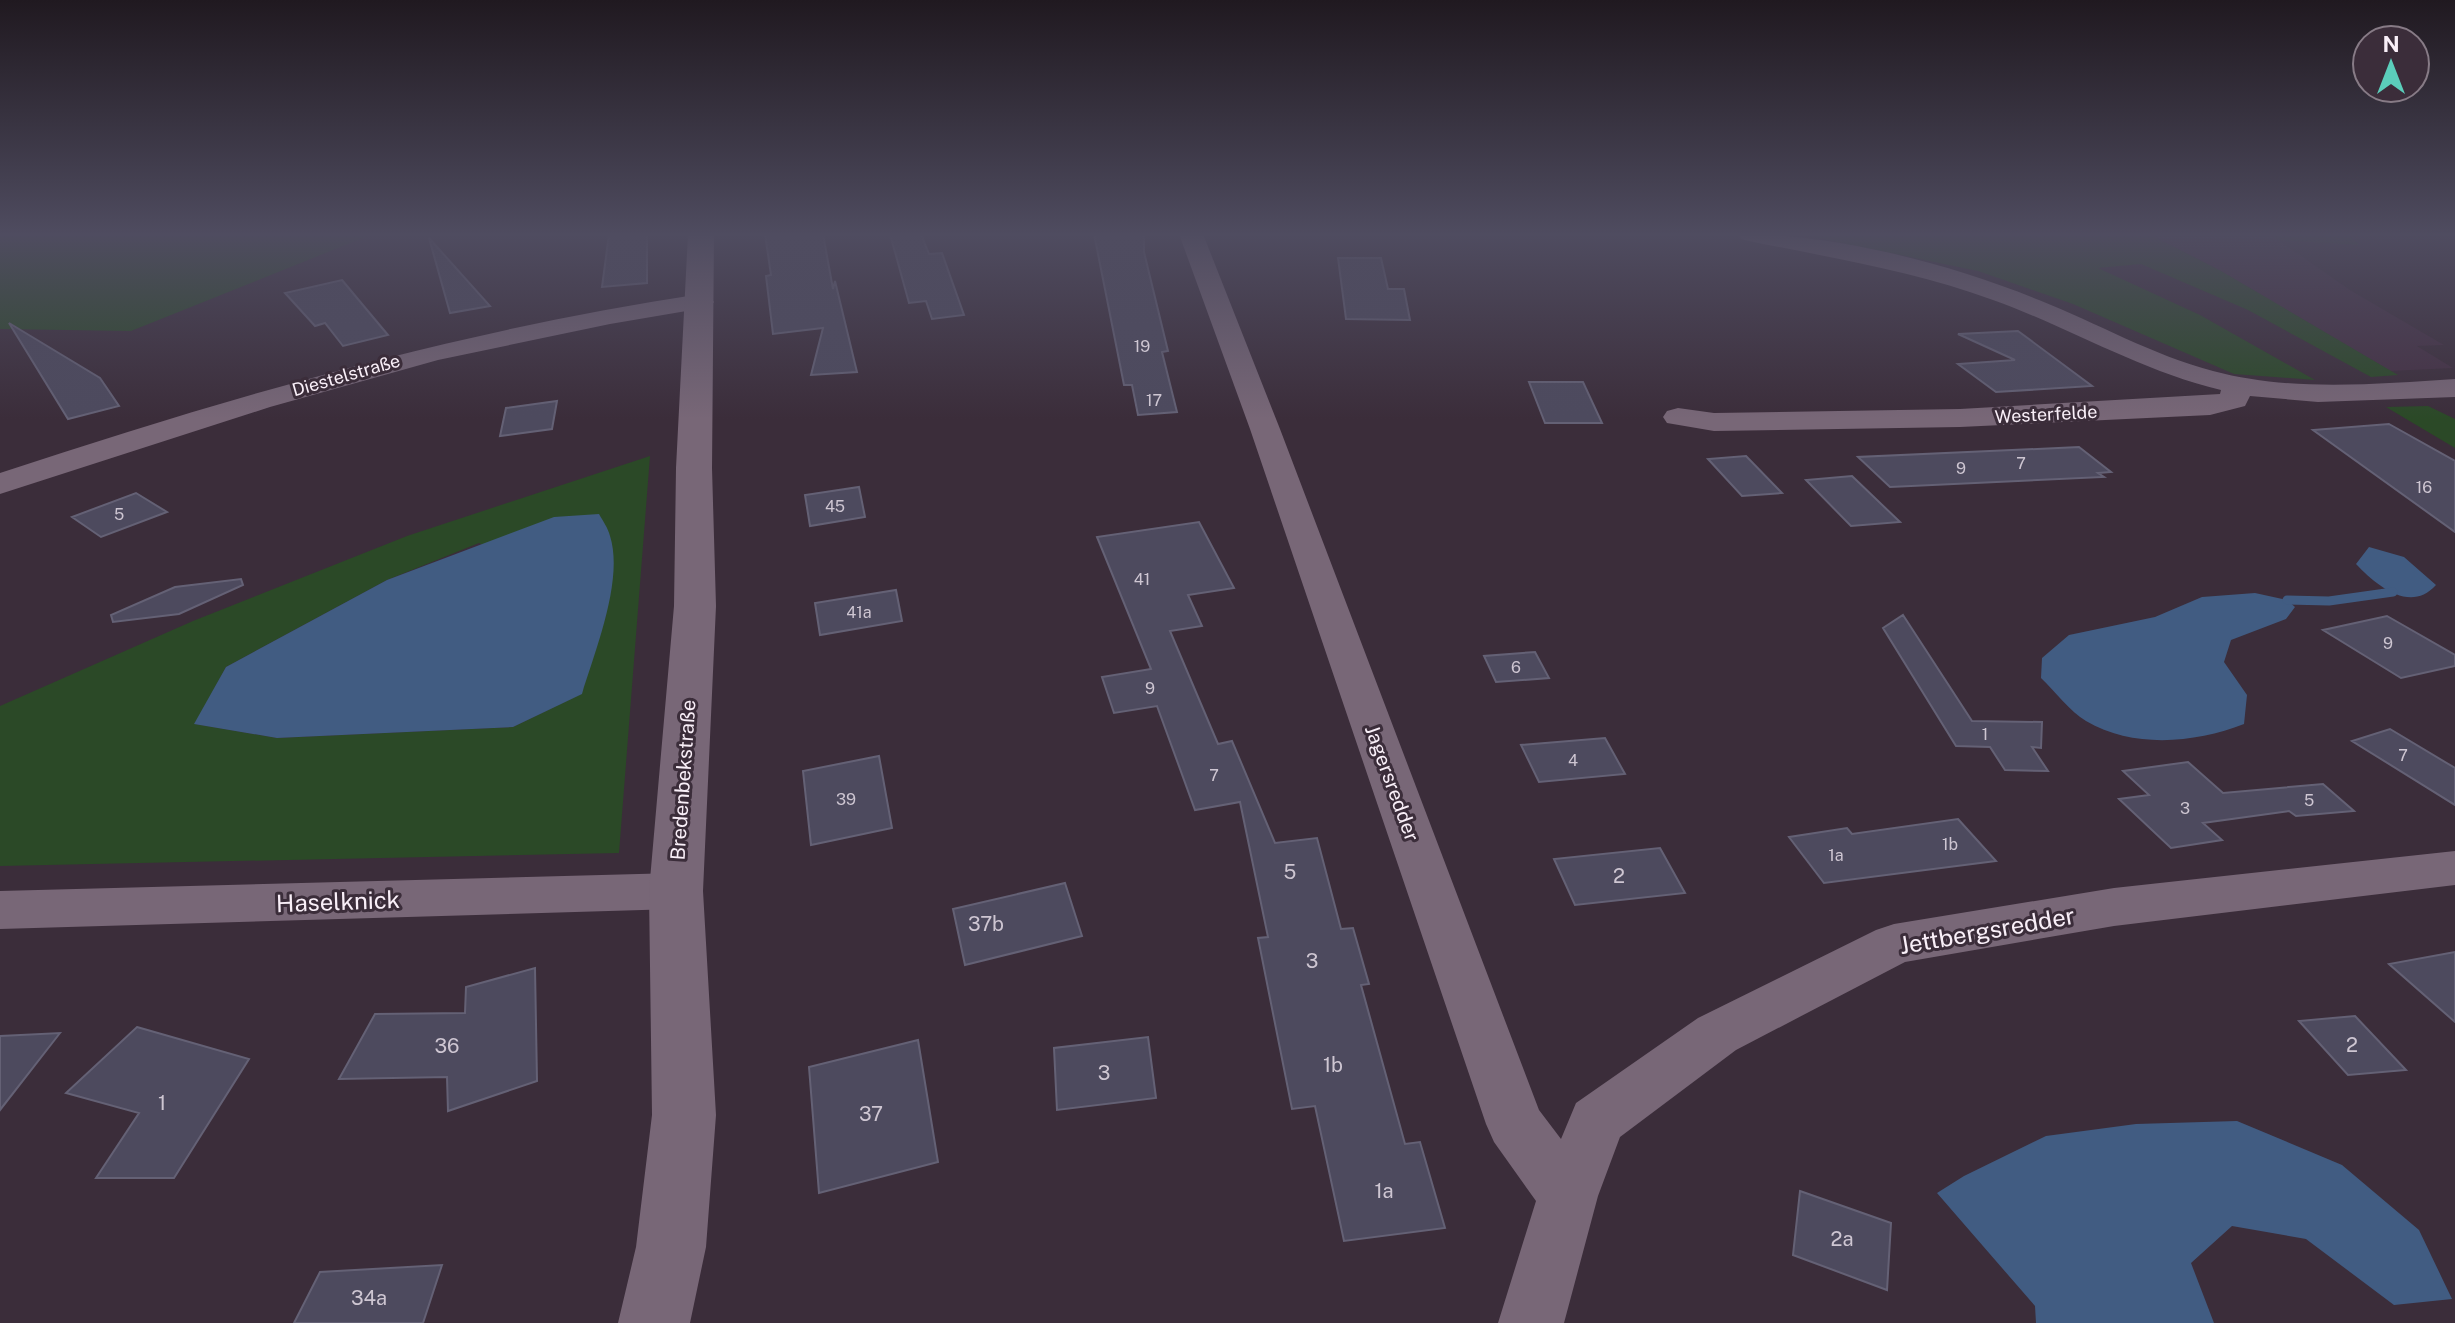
<svg xmlns="http://www.w3.org/2000/svg" width="2455" height="1323" font-family="'Public Sans',sans-serif">
  <rect width="100%" height="100%" fill="#3b2d3a"/>
  <path fill="#443043" d="M2149 234H2270L2350 290 2444 345 2417 346 2453 368 2390 371 2221 271Z"/>
  <path fill="#2b4927" fill-rule="evenodd" d="M0 234H373L131 331 0 329Z
    M1799 234H2149L2221 271 2398 375 2371 377 2248 310 2141 264 2098 268 2200 315 2315 380 2234 374 2073 304 1978 271Z
    M2270 234H2347L2360 245 2279 240Z
    M2428 406 2455 419V448L2386 407Z
    M650 456 619 853 0 866V706L193 621 407 536ZM479 543 606 615 581 694 513 727 277 738 195 724 226 667 387 580Z"/>
  <path fill="#415c82" d="M599 514C603 521 608 528 610 536 624 580 595 651 582 694L513 727 277 738 194 724 226 667 387 580 554 517Z
    M2369 547 2404 557 2436 585C2410 614 2376 585 2356 564Z
    M2255 593 2287 600 2295 607 2286 619 2231 640 2224 662 2247 695 2244 724C2195 743 2134 749 2086 721 2070 712 2055 691 2041 678L2042 658 2069 635 2155 617 2202 597Z
    M2237 1121 2342 1165 2419 1230 2452 1299 2394 1305 2306 1239 2232 1226 2191 1263 2214 1323H2036L2035 1306 1937 1193 1964 1176 2046 1136 2136 1124Z"/>
  <g fill="none" stroke-linecap="round" stroke-linejoin="round">
    <path stroke="#415c82" stroke-width="9" d="M2287 600 2329 601 2393 592"/>
  </g>
  <path fill="#4d4a5e" stroke="#646175" stroke-width="2" d="M609 234H647V283L602 287Z
    M765 234H823L833 289 835 281 857 372 811 375 823 328 773 334 766 276 771 275Z
    M890 234H921L929 254 942 253 964 315 932 319 926 301 909 303Z
    M1094 234H1144V252L1168 351 1162 352 1177 412 1138 415 1132 385H1124Z
    M429 238 490 306 450 313Z
    M1338 258H1381L1388 289H1404L1410 320 1346 319Z
    M342 280 388 335 343 346 325 323 315 326 285 293Z
    M9 323 100 378 119 406 68 419Z
    M2018 331 2076 374 2092 386 1996 392 1958 364 2015 360 1958 334Z
    M1529 382H1583L1602 423H1545Z
    M557 401 552 429 500 436 506 408Z
    M2389 424 2455 461V532L2313 430Z
    M2079 447 2111 472 2098 473 2104 477 1890 487 1858 457Z
    M1746 456 1782 493 1742 496 1708 459Z
    M1852 476 1900 522 1851 526 1806 480Z
    M859 487 865 517 810 526 805 495Z
    M136 493 167 512 101 537 72 517Z
    M1199 522 1234 588 1188 595 1202 626 1170 631 1218 744 1232 741 1275 843 1317 838 1341 929 1353 928 1369 984 1361 985 1405 1144 1420 1142 1445 1228 1344 1241 1315 1106 1292 1109 1258 938 1268 937 1240 802 1195 810 1157 706 1114 713 1102 677 1151 669 1097 537Z
    M241 579 243 585 179 614 113 622 111 615 175 587Z
    M896 590 902 621 820 635 815 603Z
    M1903 615 1972 721 2042 722 2041 748 2032 747 2048 771 2005 770 1990 747 1956 746 1883 628Z
    M2387 616 2455 655V666L2401 678 2323 630Z
    M1535 652 1549 678 1496 682 1484 656Z
    M2390 729 2455 768V805L2352 741Z
    M1605 738 1625 774 1539 782 1521 745Z
    M879 756 892 828 811 845 803 771Z
    M2188 762 2223 793 2323 784 2354 811 2296 816 2289 811 2203 823 2222 840 2171 848 2119 799 2149 795 2123 771Z
    M1958 819 1996 861 1824 883 1789 837 1847 828 1852 834Z
    M1660 848 1685 893 1575 905 1554 859Z
    M1065 883 1082 936 965 965 953 909Z
    M2455 952V1022L2389 964Z
    M535 968 537 1081 448 1111 447 1077 339 1079 375 1014 465 1013 466 987Z
    M2355 1016 2406 1070 2348 1075 2299 1021Z
    M137 1027 249 1059 174 1178H96L139 1113 66 1093Z
    M60 1033 0 1110V1036Z
    M1148 1037 1156 1098 1057 1110 1054 1048Z
    M918 1040 938 1162 819 1193 809 1067Z
    M1800 1191 1891 1223 1887 1290 1793 1255Z
    M442 1265 423 1323H294L320 1272Z"/>
  <g fill="none" stroke-linecap="round" stroke-linejoin="round">
    <path fill="#786777" fill-rule="evenodd" d="M1179 234H1203L1280 429 1539 1110 1561 1139 1576 1103 1698 1018 1876 930 1894 924 2114 888 2455 851V885L2114 926 1905 962 1736 1050 1620 1137 1598 1196 1564 1323H1498L1536 1201 1494 1142 1486 1124 1250 429Z
      M1738 234C1835 234 1948 263 2039 300 2097 323 2152 355 2213 371 2291 392 2375 384 2455 379V397L2318 402 2250 396 2245 406 2210 415 1960 427 1714 431 1667 423 1663 417 1667 411 1678 408 1714 413 1960 409 2220 394 2221 390C2140 371 2071 328 1993 300 1915 271 1831 258 1749 241L1741 239Z
      M701 294 710 297 714 302 710 307 610 324 438 360 270 407 0 494V473C230 397 461 330 701 294Z
      M676 873 693 878 701 891 693 904 676 909 0 929V891Z"/>
    <path fill="#786777" fill-rule="evenodd" d="M688 234H714L712 468 716 606 703 891 716 1115 706 1247 690 1323H618L636 1247 652 1115 649 891 674 606 676 468Z"/>
  </g>
  <linearGradient id="sky" x2="0" y2="1"><stop stop-color="#201920"/><stop offset="0.56" stop-color="#4f4c60"/><stop offset="1" stop-color="#4f4c60" stop-opacity="0"/></linearGradient>
  <rect width="2455" height="419" fill="url(#sky)"/>
  <g text-anchor="middle" dominant-baseline="central" stroke-width="6" stroke-linejoin="round" paint-order="stroke">
    <g font-size="16" fill="#cec6d2">
      <text x="1142" y="346">19</text>
      <text x="1154" y="400">17</text>
      <text x="2021" y="463">7</text>
      <text x="1961" y="468">9</text>
      <text x="2424" y="487">16</text>
      <text x="835" y="506">45</text>
      <text x="119" y="514">5</text>
      <text x="1142" y="579">41</text>
      <text x="859" y="612">41a</text>
      <text x="2388" y="643">9</text>
      <text x="1516" y="667">6</text>
      <text x="1150" y="688">9</text>
      <text x="1985" y="734">1</text>
      <text x="2403" y="755">7</text>
      <text x="1573" y="760">4</text>
      <text x="1214" y="775">7</text>
      <text x="846" y="799">39</text>
      <text x="2309" y="800">5</text>
      <text x="2185" y="808">3</text>
      <text x="1950" y="844">1b</text>
      <text x="1836" y="855">1a</text>
    </g>
    <g font-size="18" fill="#f9eff8" stroke="#3b2d3a">
      <text transform="translate(346 375) rotate(-16)">Diestelstraße</text>
      <text transform="translate(2046 414) rotate(-3)">Westerfelde</text>
    </g>
    <g font-size="20" fill="#f9eff8" stroke="#3b2d3a">
      <text transform="translate(683 780) rotate(-86)">Bredenbekstraße</text>
      <text transform="translate(1392 783) rotate(70)">Jagersredder</text>
    </g>
    <g font-size="20" fill="#cec6d2">
      <text x="1290" y="872">5</text>
      <text x="1619" y="876">2</text>
      <text x="986" y="924">37b</text>
      <text x="1312" y="961">3</text>
      <text x="2352" y="1045">2</text>
      <text x="447" y="1046">36</text>
      <text x="1333" y="1065">1b</text>
      <text x="1104" y="1073">3</text>
      <text x="162" y="1103">1</text>
      <text x="871" y="1114">37</text>
      <text x="1384" y="1191">1a</text>
      <text x="1842" y="1239">2a</text>
      <text x="369" y="1298">34a</text>
    </g>
    <g font-size="24" fill="#f9eff8" stroke="#3b2d3a">
      <text transform="translate(338 901) rotate(-2)">Haselknick</text>
      <text transform="translate(1987 930) rotate(-10)">Jettbergsredder</text>
    </g>
  </g>
  <g transform="translate(2391 64)"><circle r="38" fill="#3b2d3a" stroke="#877b86" stroke-width="2"/>
  <path d="M0-6L14 30L0 20L-14 30Z" fill="#5bcebb"/>
  <text y="-12" font-size="22" font-weight="bold" text-anchor="middle" fill="#f9eff8">N</text>
  </g>
</svg>
